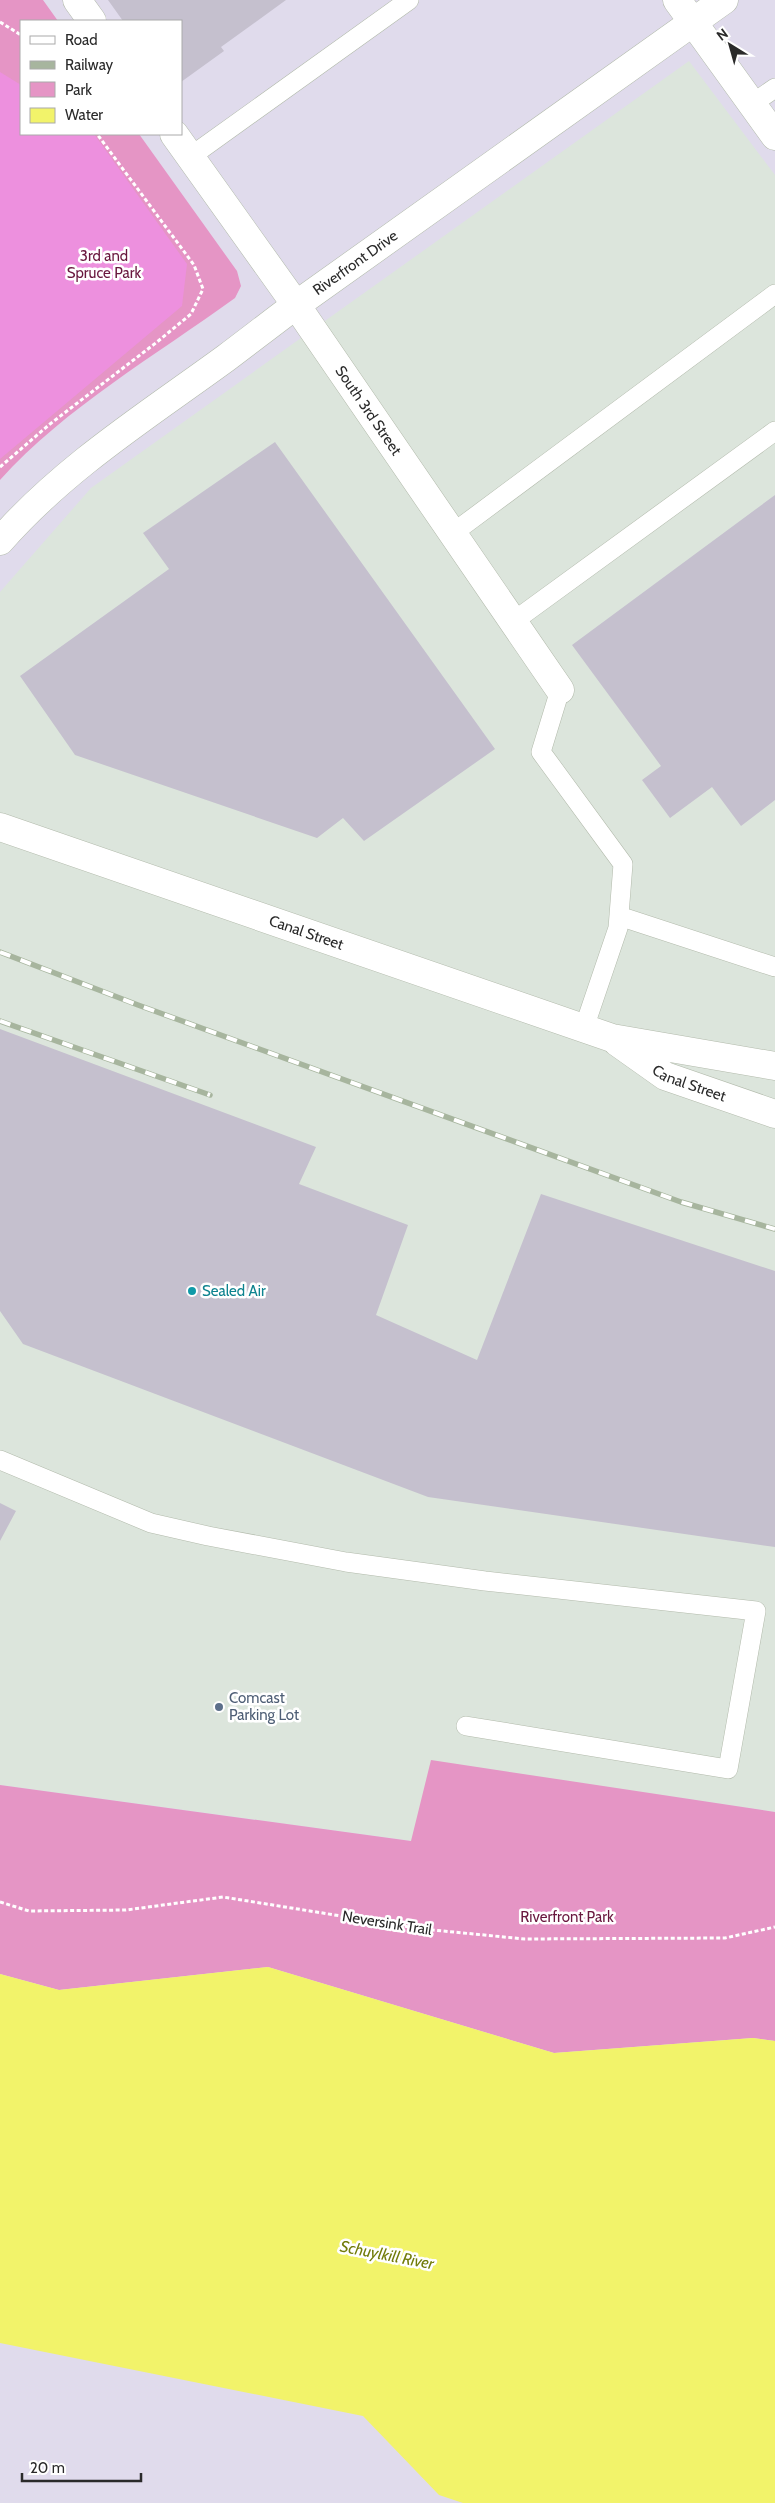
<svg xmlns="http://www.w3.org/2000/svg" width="775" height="2503" font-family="Cabin,sans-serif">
  <rect width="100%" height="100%" fill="#e0dbec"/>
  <path fill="#dce5dc" d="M689 61 775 175V1812L432 1761 412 1841 0 1785V592L91 488Z"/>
  <path fill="#e595c5" d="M0 0H43L58 21H21V134H139L237 271 241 286 235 298C155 356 66 407 0 480Z
    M431 1760 775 1812V2041L753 2038 554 2053 268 1967 59 1990 0 1974V1785L411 1841Z"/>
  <path fill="#ed90de" d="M0 72 21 85V134H94L187 264 182 306 0 459Z"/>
  <path fill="#f2f36a" d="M268 1967 554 2053 753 2038 775 2041V2503H463L439 2495 363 2416 0 2343V1974L59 1990Z"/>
  <path fill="#c5c0ce" d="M108 0H286L221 47 224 51 181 82V21H123Z
    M275 442 495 749 364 841 343 818 317 838 75 755 20 676 169 569 143 533Z
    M775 495V800L741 826 712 787 670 818 642 780 661 766 572 645Z
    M0 1029 316 1147 299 1184 408 1225 376 1315 477 1360 541 1194 775 1271V1547L428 1497 23 1344 0 1311Z
    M0 1503 16 1511 0 1541Z"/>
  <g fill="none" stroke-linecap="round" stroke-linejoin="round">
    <defs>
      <path id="lane" d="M752 104 775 88
        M190 157 409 0
        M453 533 775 294
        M514 621 775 431
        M560 690 541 752 623 864 618 928 584 1028
        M619 916 775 967
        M0 1460 151 1523 208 1536 346 1562 485 1581 756 1611 728 1769 466 1726"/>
      <g id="street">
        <path d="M77 0 92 21"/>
        <path d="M677 0 775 136"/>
        <path id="s1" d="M174 134 296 305 560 690"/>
        <path id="s2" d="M0 541C65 467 148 415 226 358 250 340 273 322 296 305L724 0"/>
      </g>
      <g id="secondary">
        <path id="s3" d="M0 827 612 1038 775 1066"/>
        <path id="s4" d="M617 1042 665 1076 775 1114"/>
      </g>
    </defs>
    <use href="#lane" stroke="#b2baab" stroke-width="20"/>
    <use href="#street" stroke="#b2baab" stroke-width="29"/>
    <use href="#secondary" stroke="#b2baab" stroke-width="29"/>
    <path stroke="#fff" stroke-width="3" stroke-dasharray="4 2.5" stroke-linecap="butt" d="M0 22 21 35
      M0 467 50 424 157 342 191 314 203 289 194 265 97 134
      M0 1902 29 1911 126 1910 223 1897 422 1929 525 1939 725 1938 775 1927"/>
    <use href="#lane" stroke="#fff" stroke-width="19"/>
    <use href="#street" stroke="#fff" stroke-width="28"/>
    <use href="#secondary" stroke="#fff" stroke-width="28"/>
    <defs>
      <path id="rail" d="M0 952 138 1005 681 1202 775 1229
        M0 1021 210 1095"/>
    </defs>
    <use href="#rail" stroke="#a7b59e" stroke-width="5.5"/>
    <use href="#rail" stroke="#fff" stroke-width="4" stroke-dasharray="11" stroke-linecap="butt"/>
  </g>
  <circle fill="#0f9aa8" stroke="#fff" stroke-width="2" cx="192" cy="1291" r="5"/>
  <circle fill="#5c6f8a" stroke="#fff" stroke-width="2" cx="219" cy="1707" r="5"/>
  <g text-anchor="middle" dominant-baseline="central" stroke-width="5" stroke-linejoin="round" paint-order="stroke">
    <g font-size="15" fill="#69173e" stroke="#fff">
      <text x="104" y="256">3rd and<tspan x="104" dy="17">Spruce Park</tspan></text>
      <text x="567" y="1917">Riverfront Park</text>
    </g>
    <g font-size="15" fill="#2a2a2a" stroke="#fff">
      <text stroke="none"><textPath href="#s2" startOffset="452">Riverfront Drive</textPath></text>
      <text stroke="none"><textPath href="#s1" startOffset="338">South 3rd Street</textPath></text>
      <text stroke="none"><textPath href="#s3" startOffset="324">Canal Street</textPath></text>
      <text stroke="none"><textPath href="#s4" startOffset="84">Canal Street</textPath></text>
      <text transform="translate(387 1923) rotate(9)">Neversink Trail</text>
    </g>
    <g font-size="15" fill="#0d838f" stroke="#fff" text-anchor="start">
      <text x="202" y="1291">Sealed Air</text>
    </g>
    <g font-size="15" fill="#4e5e75" stroke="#fff" text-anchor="start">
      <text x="229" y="1698">Comcast<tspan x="229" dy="17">Parking Lot</tspan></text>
    </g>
    <g font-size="16" font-style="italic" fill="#727c0b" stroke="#fff">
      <text transform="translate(387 2255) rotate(11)">Schuylkill River</text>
    </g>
  </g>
  <rect x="20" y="20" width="162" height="115" fill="#ffffff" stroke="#aaaaaa"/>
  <rect x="30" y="36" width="25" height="8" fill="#ffffff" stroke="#aaaaaa"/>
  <text x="65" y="45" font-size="15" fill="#2a2a2a">Road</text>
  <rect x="30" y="61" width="25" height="8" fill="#a7b59e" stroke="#aaaaaa"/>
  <text x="65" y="70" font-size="15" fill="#2a2a2a">Railway</text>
  <rect x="30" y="82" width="25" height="15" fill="#e595c5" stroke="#aaaaaa"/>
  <text x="65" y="95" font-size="15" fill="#2a2a2a">Park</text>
  <rect x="30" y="108" width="25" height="15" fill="#f2f36a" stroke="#aaaaaa"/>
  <text x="65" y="120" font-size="15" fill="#2a2a2a">Water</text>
  <g transform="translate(730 45) rotate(323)" stroke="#ffffff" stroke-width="4" paint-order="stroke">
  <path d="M0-4L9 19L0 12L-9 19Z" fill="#2a2a2a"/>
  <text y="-8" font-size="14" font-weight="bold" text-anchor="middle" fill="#2a2a2a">N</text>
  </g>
  <path d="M22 2473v8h119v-8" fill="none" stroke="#2a2a2a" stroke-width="2.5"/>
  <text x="30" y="2473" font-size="15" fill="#2a2a2a" stroke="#ffffff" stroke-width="4" paint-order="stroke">20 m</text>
</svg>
